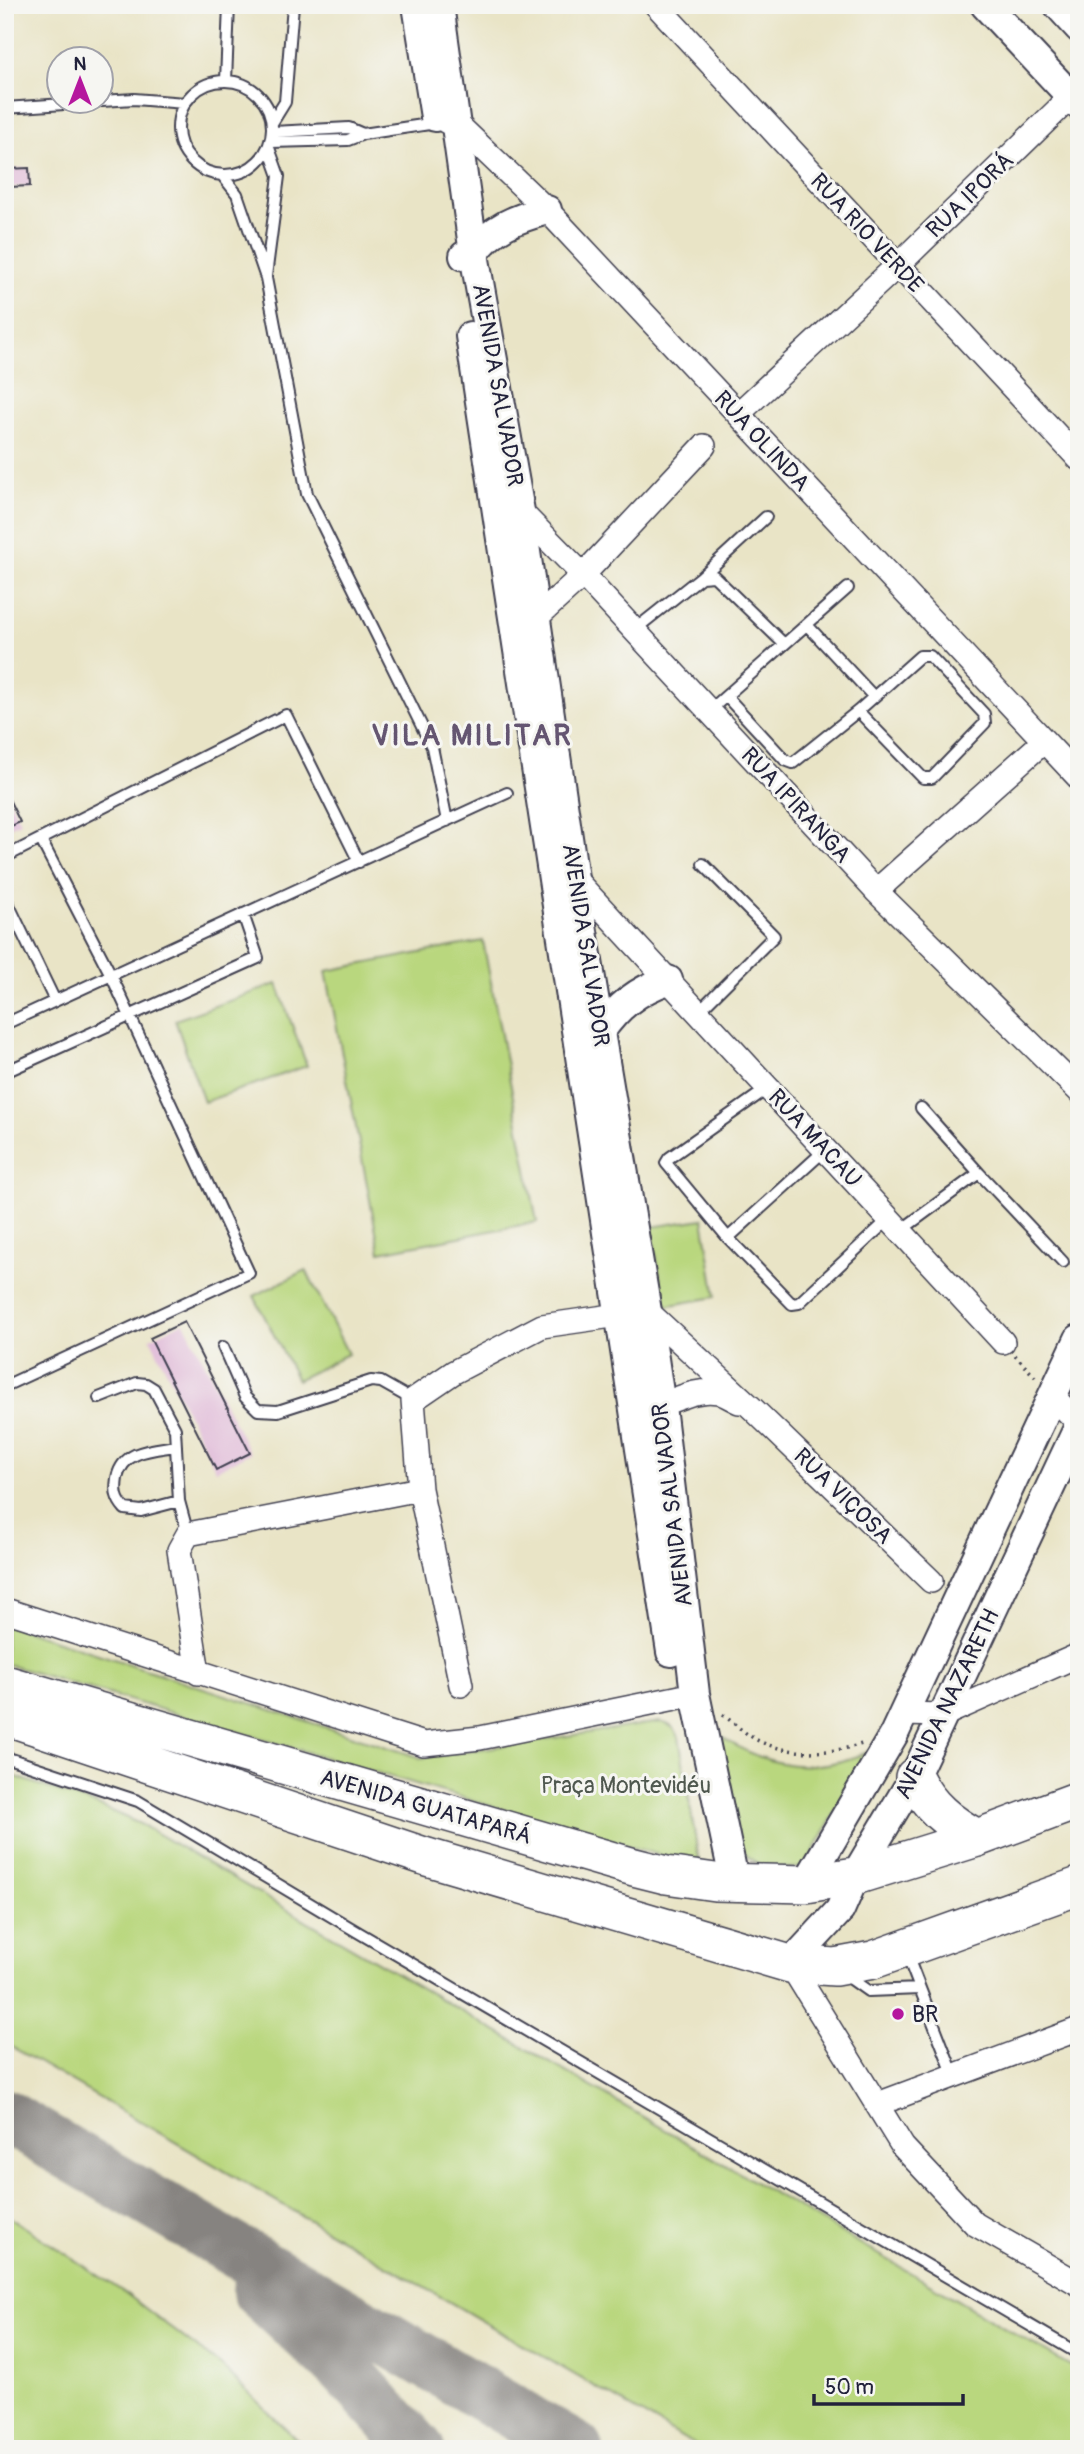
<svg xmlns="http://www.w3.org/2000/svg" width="1084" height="2454" font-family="Pangolin,sans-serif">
  <rect width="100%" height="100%" fill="#f6f6f2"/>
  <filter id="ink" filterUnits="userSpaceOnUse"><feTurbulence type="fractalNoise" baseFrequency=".0143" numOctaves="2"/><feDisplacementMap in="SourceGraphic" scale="14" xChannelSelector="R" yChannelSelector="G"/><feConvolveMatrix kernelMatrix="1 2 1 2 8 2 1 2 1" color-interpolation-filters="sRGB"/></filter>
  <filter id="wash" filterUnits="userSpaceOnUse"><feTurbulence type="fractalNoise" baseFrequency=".00686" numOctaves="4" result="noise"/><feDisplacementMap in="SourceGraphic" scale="28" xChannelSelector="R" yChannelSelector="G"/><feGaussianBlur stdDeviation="1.57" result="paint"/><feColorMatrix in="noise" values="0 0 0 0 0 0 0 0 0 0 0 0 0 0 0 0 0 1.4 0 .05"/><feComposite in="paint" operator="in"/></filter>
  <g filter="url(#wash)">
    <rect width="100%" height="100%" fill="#e9e4c6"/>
    <path fill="#b9d77e" stroke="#6e7c5c" stroke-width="2" d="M483 941 537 1222 380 1252 326 971Z
      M277 984 307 1066 204 1102 175 1020Z
      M703 1219 716 1297 665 1306 651 1227Z
      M306 1270 348 1354 297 1380 254 1296Z
      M5 1624 421 1758 660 1722C670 1724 675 1728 679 1737L699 1861 690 1864 5 1664Z
      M719 1735C768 1769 815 1775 870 1751L804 1868C774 1867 757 1873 739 1845Z
      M5 1773 100 1806 142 1825 1079 2371V2449H702L5 2043Z
      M5 2214 128 2295 222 2367 306 2449H5Z"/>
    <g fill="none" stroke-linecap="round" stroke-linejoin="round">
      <path stroke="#868380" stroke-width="54" d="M5 2116 576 2449
        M259 2291 343 2368 418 2449"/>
    </g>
    <g id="blocks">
      <path fill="#deb4d5" d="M29 168 30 186 9 187 8 169Z
        M5 791 20 822 5 829Z
        M184 1322 250 1453 216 1470 150 1338Z"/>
    </g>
  </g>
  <g filter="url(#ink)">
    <use href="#blocks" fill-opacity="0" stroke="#403f50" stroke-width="2"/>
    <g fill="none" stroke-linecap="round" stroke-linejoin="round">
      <defs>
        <path id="service" d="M178 128a47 47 0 1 1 94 0a47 47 0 1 1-94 0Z
          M226 81 229 5
          M102 101 134 99 185 103
          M5 108 94 102
          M272 123 285 102 293 5
          M273 132 349 128 363 134
          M271 142 348 140 363 134 436 123
          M222 175 237 194 266 278 307 494 432 747 447 821
          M266 276 279 176 269 148
          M701 577 766 517
          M807 625 874 697
          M633 631 701 577 714 576 783 643
          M726 696 785 760 793 763 858 711 920 656H930L984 714 985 723 932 778H923L858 711
          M709 711 848 588
          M5 857 286 715 359 862
          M5 897 55 1001
          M698 1012 774 936 703 864
          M5 1024 507 793
          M5 1072 258 958 243 914
          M825 1150 728 1238 792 1304 799 1303 889 1219
          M979 1173 1063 1262
          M900 1231 979 1173 921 1108
          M728 1238 666 1163 669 1158 768 1088
          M223 1347 245 1397 258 1410 278 1411 371 1381 381 1382 413 1400
          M5 1386 249 1273 111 975 41 840
          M99 1398 137 1383 146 1384 154 1389 175 1429 179 1501 188 1534
          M176 1446C151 1450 123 1450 117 1478 115 1492 116 1499 125 1509L141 1511 179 1501
          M5 1757 138 1801 356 1931 1079 2354
          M907 1955 954 2076
          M844 1974 868 1991 920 1989"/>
        <path id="minor" d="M656 5 1079 459
          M447 122 454 121 547 210 1079 778
          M738 414 897 266 1079 89
          M520 511 583 575 876 891 1079 1091
          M525 623 535 619 583 575 704 446
          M570 874 1003 1342
          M876 891 1043 742
          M1052 1395 1079 1424
          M645 1409C668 1405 694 1387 718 1392 725 1394 732 1399 739 1402
          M420 1489 413 1400 454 1372 542 1326 647 1311 754 1410 931 1581
          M5 1610 424 1744 480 1738 695 1694
          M198 1673 179 1550 188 1534 420 1489 461 1685
          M903 1714 943 1715 1079 1655
          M790 1964 903 2147 975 2224 1079 2284
          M878 2104 1079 2029"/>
        <path id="tertiary" d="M417 5 435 117
          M439 5 474 254 520 511 574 878 647 1311 661 1406 695 1694 735 1884
          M985 5 1079 105
          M1058 5 1079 28
          M464 256 474 254C491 227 518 218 547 210
          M470 336 671 1652
          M600 1032C618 1006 638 990 668 980
          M806 1884 894 1734 1079 1339
          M790 1964 840 1910 855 1876 914 1777 1079 1426"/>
        <path id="trunk" d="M5 1684 634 1867 666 1875 715 1882 806 1884 855 1876 977 1838 1079 1800
          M5 1716 427 1857 790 1964 835 1967 873 1960 1079 1886
          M914 1777C928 1806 949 1823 977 1838"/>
      </defs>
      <use href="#service" stroke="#403f50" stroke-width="14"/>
      <use href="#minor" stroke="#403f50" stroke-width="26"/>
      <use href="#tertiary" stroke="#403f50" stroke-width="32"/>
      <use href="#trunk" stroke="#403f50" stroke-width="40"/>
      <path stroke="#403f50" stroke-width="3.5" stroke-dasharray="2 5" stroke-linecap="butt" d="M1015 1355 1036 1378
        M723 1715C734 1723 746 1735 759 1741 791 1756 829 1754 862 1744"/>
      <use href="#service" stroke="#fff" stroke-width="10"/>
      <use href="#minor" stroke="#fff" stroke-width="23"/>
      <use href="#tertiary" stroke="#fff" stroke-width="28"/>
      <use href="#trunk" stroke="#fff" stroke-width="37"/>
    </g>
  </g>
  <circle fill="#b5179e" stroke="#f6f6f2" stroke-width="2.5" cx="898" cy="2014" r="7"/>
  <g text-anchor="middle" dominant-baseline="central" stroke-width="6" stroke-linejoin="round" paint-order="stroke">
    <g font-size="23" fill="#22223b" stroke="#f6f6f2">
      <text transform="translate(970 195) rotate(-44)">RUA IPORÁ</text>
      <text transform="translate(867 233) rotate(47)">RUA RIO VERDE</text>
      <text transform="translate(498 385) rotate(80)">AVENIDA SALVADOR</text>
      <text transform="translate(762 441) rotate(47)">RUA OLINDA</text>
      <text transform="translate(796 805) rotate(47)">RUA IPIRANGA</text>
      <text transform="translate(586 945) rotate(81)">AVENIDA SALVADOR</text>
      <text transform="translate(815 1138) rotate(47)">RUA MACAU</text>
      <text transform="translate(843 1496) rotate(44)">RUA VIÇOSA</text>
      <text transform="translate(672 1505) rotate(-97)">AVENIDA SALVADOR</text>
      <text transform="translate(947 1704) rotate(-64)">AVENIDA NAZARETH</text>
      <text transform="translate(426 1807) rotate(16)">AVENIDA GUATAPARÁ</text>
    </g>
    <g font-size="23" fill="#4f584f" stroke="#f6f6f2">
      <text x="626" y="1785">Praça Montevidéu</text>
    </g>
    <g font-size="23" fill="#22223b" stroke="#f6f6f2" text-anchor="start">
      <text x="912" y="2014">BR</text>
    </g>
    <g font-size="30" font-weight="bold" letter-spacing="2" fill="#645571" stroke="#f6f6f2">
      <text x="472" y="735">VILA MILITAR</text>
    </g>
  </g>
  <rect width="1084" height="2454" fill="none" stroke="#f6f6f2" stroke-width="28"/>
  <g transform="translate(80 80)"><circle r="33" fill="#f6f6f2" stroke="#a1a1a9" stroke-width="2"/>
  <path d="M0-5L12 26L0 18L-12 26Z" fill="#b5179e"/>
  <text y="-10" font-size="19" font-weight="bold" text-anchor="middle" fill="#22223b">N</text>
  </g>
  <path d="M814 2394v10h149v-10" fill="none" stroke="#22223b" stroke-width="3.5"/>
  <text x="825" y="2394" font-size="21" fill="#22223b" stroke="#f6f6f2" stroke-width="5" paint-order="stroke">50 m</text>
</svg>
